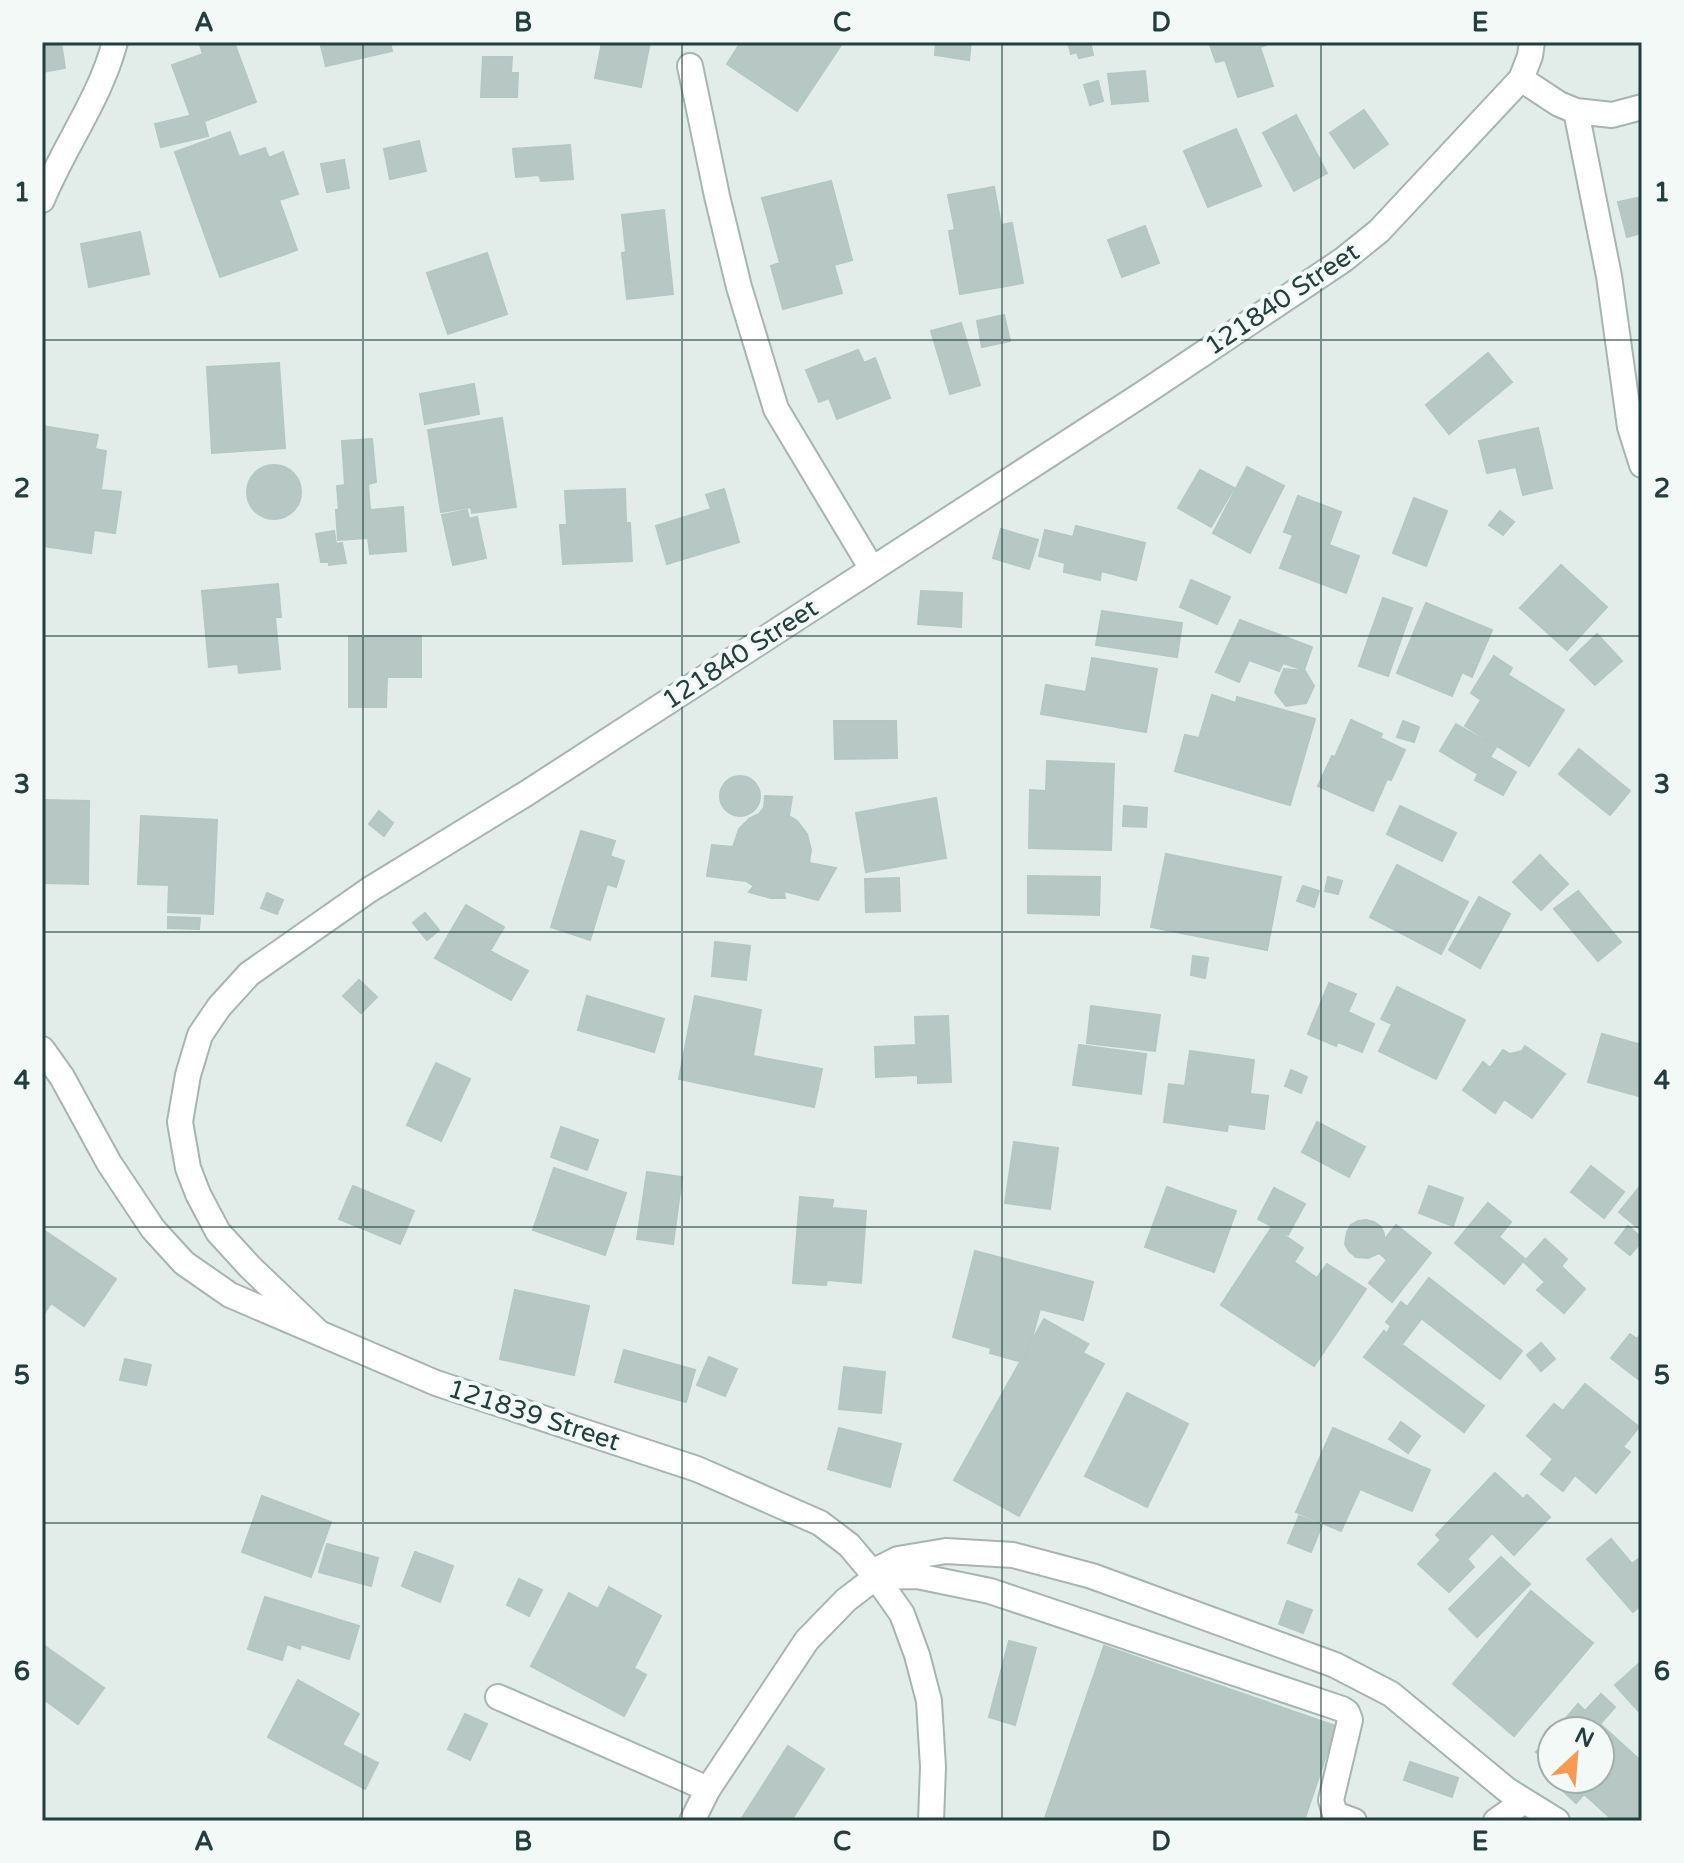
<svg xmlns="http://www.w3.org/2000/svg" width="1684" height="1863" font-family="'Varela Round',sans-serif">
  <rect width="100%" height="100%" fill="#e2edea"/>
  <path fill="#b7c8c4" stroke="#b4c7c3" stroke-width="2" d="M61 42 65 68 42 72V43Z
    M199 42H234L256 102 194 125 172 65 203 54Z
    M320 42H390L392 51 326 66Z
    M602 42H650L641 87 595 78Z
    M741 42H843L797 111 727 64Z
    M936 42H971L969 60 935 55Z
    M1068 42H1090L1093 55 1079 58 1077 52 1071 54Z
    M1209 42H1265L1266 45 1260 47 1273 86 1238 97 1225 60 1216 62Z
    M483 57H512L511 73H518L517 97H481Z
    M1145 71 1148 101 1112 104 1108 74Z
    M1098 81 1103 101 1090 105 1084 85Z
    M1364 110 1388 144 1354 168 1330 133Z
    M202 113 208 136 161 147 155 124Z
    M1296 115 1327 173 1294 191 1263 133Z
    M1236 129 1261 186 1208 207 1184 151Z
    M230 132 239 157 265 148 269 158 283 152 298 194 279 200 297 250 220 277 175 152Z
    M419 141 426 171 390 179 384 149Z
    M570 145 573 179 541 181 539 175 516 177 513 149Z
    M344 160 349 188 327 192 321 164Z
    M831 181 852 260 834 265 842 293 783 309 771 266 780 263 762 198Z
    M994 187 1001 225 1012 223 1023 283 960 294 949 231 955 230 948 195Z
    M1642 197V233L1627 237 1618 202Z
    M664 210 673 294 627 299 622 253 626 252 622 215Z
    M1145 226 1159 263 1122 277 1108 240Z
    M140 232 149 274 89 287 81 244Z
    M487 253 507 314 448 334 427 273Z
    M1004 315 1010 341 982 347 977 321Z
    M961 323 980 385 950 394 931 331Z
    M858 350 864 363 875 358 890 398 837 419 829 398 819 402 806 370Z
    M1488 353 1512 382 1449 434 1426 405Z
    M279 363 285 448 212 453 207 367Z
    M474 384 479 414 425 424 420 394Z
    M502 418 516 507 472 513 471 507 441 512 428 430Z
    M42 426 98 435 95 449 106 451 101 490 121 492 115 533 94 530 91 553 42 546Z
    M1538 428 1552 488 1523 495 1516 467 1487 473 1479 441Z
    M372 439 376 482 368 484 370 510 403 507 406 551 370 554 368 538 338 540 336 510H339L337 486 345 485 342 441Z
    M247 492a27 27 0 1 1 54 0a27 27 0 1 1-54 0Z
    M1247 467 1284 486 1250 553 1213 533Z
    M1200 470 1234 488 1211 527 1178 508Z
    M625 489 626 523H630L632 561 563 564 560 525H567L565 491Z
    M724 489 739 542 667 564 656 526 711 509 706 495Z
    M1298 496 1341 512 1329 545 1359 556 1346 593 1280 568 1293 535 1284 532Z
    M1414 498 1447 511 1426 566 1393 553Z
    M467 510 469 519 477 517 486 558 453 565 442 515Z
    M1500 511 1514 522 1503 535 1489 525Z
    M1076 526 1145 543 1136 580 1101 571 1100 580 1064 572 1065 563 1039 556 1045 530 1073 537Z
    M1001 529 1038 540 1029 569 993 558Z
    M334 531 336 544 342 543 346 563 329 565V562H321L316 534Z
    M1561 565 1607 607 1567 650 1520 608Z
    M1191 580 1230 597 1217 624 1180 607Z
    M278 584 281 617H275L280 669 239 673 238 664 209 667 202 591Z
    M921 591 962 593 961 627 918 624Z
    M1383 598 1412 608 1388 676 1359 666Z
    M1426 603 1492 630 1472 677 1462 672 1452 696 1397 673Z
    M1102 611 1182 623 1177 657 1096 645Z
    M1240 620 1312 647 1304 670 1283 663 1279 671 1249 660 1239 682 1216 672Z
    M1597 634 1622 661 1595 685 1570 660Z
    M349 636H421V677H387L386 707H349Z
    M1494 656 1512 668 1508 675 1564 710 1529 766 1465 726 1481 700 1471 693Z
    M1092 658 1157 669 1146 732 1041 714 1046 685 1086 692Z
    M1284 669 1305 671 1314 686 1306 703 1286 706 1275 692Z
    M1212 695 1236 703 1237 697 1315 719 1290 805 1175 771 1185 735 1199 738Z
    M1351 720 1382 734 1380 738 1405 750 1391 780 1387 779 1373 811 1318 786 1332 756 1335 757Z
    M834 721H896L897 758 835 759Z
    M1403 721 1419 727 1414 742 1397 737Z
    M1456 724 1496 747 1490 757 1516 772 1503 795 1475 780 1478 774 1440 751Z
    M1579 749 1630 791 1610 815 1559 774Z
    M1047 761 1114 764 1111 850 1029 848 1030 790 1046 791Z
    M720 796a20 20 0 1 1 40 0a20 20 0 1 1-40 0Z
    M765 796 792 797 789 816 797 821 807 834 811 850 809 863 836 868 818 900 784 891 785 898H771L749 892 754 886 746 881 707 876 712 845 733 847 739 829 750 818 759 814 764 808Z
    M936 798 946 858 866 872 856 813Z
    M42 800 89 801 88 884 42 883Z
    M1124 806 1147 808 1146 827 1123 826Z
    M1400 806 1456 833 1442 861 1387 834Z
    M379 811 393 823 384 836 369 824Z
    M141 816 217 820 213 914 168 912 169 885 138 884Z
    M581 831 615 841 610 856 624 861 616 887 607 884 590 940 551 927Z
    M1166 854 1281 877 1267 950 1151 927Z
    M1540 855 1568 884 1541 910 1513 882Z
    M1397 865 1468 902 1441 954 1370 917Z
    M1028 876 1100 877 1099 915 1028 913Z
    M1328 877 1342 881 1338 894 1325 891Z
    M899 878 900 911 866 912 865 879Z
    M1303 886 1319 891 1314 907 1297 901Z
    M1578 891 1621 942 1598 961 1554 909Z
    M267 893 283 900 277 914 261 908Z
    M1479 897 1510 914 1480 968 1449 950Z
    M466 905 504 927 490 951 528 971 511 1000 435 958Z
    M425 913 439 930 427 940 413 923Z
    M168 917 200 918 199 929 168 928Z
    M715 942 750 946 746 980 712 976Z
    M1193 956 1208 958 1205 978 1191 975Z
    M359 980 377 997 361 1013 343 996Z
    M1329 983 1356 994 1348 1012 1374 1024 1362 1052 1338 1042 1336 1046 1308 1034Z
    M1397 987 1465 1020 1436 1079 1379 1051 1392 1024 1381 1019Z
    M587 996 664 1019 654 1052 578 1030Z
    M695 996 761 1010 753 1056 822 1069 814 1107 679 1079Z
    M1091 1006 1160 1015 1155 1051 1087 1043Z
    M948 1016 951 1082 918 1083V1075L876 1077 875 1047 916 1045 915 1017Z
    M1602 1034 1642 1045V1097L1588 1082Z
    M1079 1045 1146 1054 1141 1094 1073 1085Z
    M1525 1046 1565 1074 1532 1118 1504 1099 1495 1113 1463 1090 1483 1062 1490 1068 1503 1050 1510 1054 1522 1051Z
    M1190 1051 1254 1060 1250 1094 1268 1096 1264 1129 1228 1124 1227 1131 1164 1122 1169 1084 1185 1086Z
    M436 1063 470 1079 441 1141 407 1125Z
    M1291 1070 1307 1077 1301 1093 1285 1086Z
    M1317 1122 1365 1147 1349 1177 1302 1152Z
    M561 1127 598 1140 587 1170 551 1157Z
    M1014 1142 1058 1148 1050 1209 1005 1203Z
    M1591 1166 1624 1192 1604 1218 1571 1192Z
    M554 1168 626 1193 605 1255 533 1230Z
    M647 1172 682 1177 673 1244 637 1239Z
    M1642 1184V1231L1619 1212Z
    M353 1186 414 1211 400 1244 339 1219Z
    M1429 1186 1463 1198 1453 1226 1419 1213Z
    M1167 1187 1236 1211 1214 1272 1145 1247Z
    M1274 1188 1305 1204 1288 1235 1258 1219Z
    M800 1197 833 1200 832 1208 866 1211 861 1283 827 1280 826 1285 793 1283Z
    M1488 1203 1511 1222 1499 1237 1525 1259 1504 1284 1455 1243Z
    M1366 1220 1374 1222 1381 1227 1384 1234V1240L1396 1225 1431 1253 1392 1302 1369 1283 1387 1260 1379 1253 1368 1258 1356 1257 1349 1251 1345 1244 1347 1232 1351 1225 1358 1221Z
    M1628 1226 1642 1238V1241L1630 1255 1615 1243Z
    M1272 1227 1303 1248 1294 1262 1317 1278 1327 1264 1366 1289 1314 1366 1221 1305Z
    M42 1229 116 1279 84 1326 51 1303 42 1317Z
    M1545 1239 1567 1259 1561 1266 1585 1289 1564 1313 1537 1290 1545 1282 1524 1262Z
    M975 1251 1093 1282 1083 1320 1040 1309 1025 1363 990 1353 991 1348 953 1337Z
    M1429 1278 1522 1351 1500 1379 1407 1307Z
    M515 1290 589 1306 574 1375 500 1359Z
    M1401 1302 1422 1318 1402 1344 1387 1333 1391 1326 1386 1322Z
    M1044 1319 1088 1344 1083 1353 1104 1364 1019 1516 954 1480Z
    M1384 1331 1484 1406 1464 1432 1364 1357Z
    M1642 1332V1382L1611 1358 1630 1334 1637 1339Z
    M1541 1343 1555 1359 1541 1371 1527 1355Z
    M624 1350 695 1370 686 1402 615 1382Z
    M709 1357 737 1369 725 1396 697 1385Z
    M125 1359 151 1365 146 1385 120 1380Z
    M844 1367 885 1372 881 1413 839 1409Z
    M1585 1384 1639 1427 1623 1447 1630 1452 1596 1493 1575 1475 1563 1491 1541 1474 1553 1459 1527 1436 1554 1404 1563 1411Z
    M1127 1393 1188 1424 1147 1507 1085 1476Z
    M1401 1422 1420 1436 1408 1453 1389 1439Z
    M839 1428 901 1444 890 1487 828 1469Z
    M1333 1428 1430 1470 1412 1511 1360 1489 1341 1531 1296 1512Z
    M1495 1473 1523 1499 1527 1495 1550 1517 1514 1555 1492 1533 1467 1559 1474 1567 1449 1592 1418 1564 1441 1540 1436 1535Z
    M262 1496 331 1522 311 1577 242 1552Z
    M1299 1516 1322 1525 1311 1552 1288 1543Z
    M1611 1539 1632 1564 1642 1556V1604L1633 1612 1587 1559Z
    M327 1544 378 1558 371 1586 319 1572Z
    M415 1552 453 1566 440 1602 402 1586Z
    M1501 1557 1530 1584 1477 1637 1449 1609Z
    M519 1579 542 1590 529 1616 507 1605Z
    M609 1587 661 1616 634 1668 646 1675 624 1716 531 1666 569 1593 598 1609Z
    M1531 1591 1593 1643 1514 1736 1453 1684Z
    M265 1597 359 1626 349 1659 301 1644 300 1649 287 1644 282 1660 248 1649Z
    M1287 1601 1312 1610 1303 1633 1279 1624Z
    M1009 1641 1036 1648 1015 1725 989 1717Z
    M42 1644 104 1688 78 1724 42 1698Z
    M1104 1646 1336 1726 1304 1821H1044Z
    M1642 1661V1715L1615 1685Z
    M298 1680 359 1714 342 1745 378 1763 365 1789 268 1737Z
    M1601 1694 1615 1707 1600 1724 1642 1762V1821H1614L1584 1794 1576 1803 1551 1780 1600 1779V1731H1555L1578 1704 1585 1711Z
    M465 1714 487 1724 470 1760 448 1749Z
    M1552 1734V1766L1536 1752Z
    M788 1746 824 1769 791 1821H740Z
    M1410 1762 1458 1778 1452 1797 1404 1780Z"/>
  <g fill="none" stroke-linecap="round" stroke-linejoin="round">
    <defs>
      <path id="lane" d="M876 1577 917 1576 990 1591 1342 1709 1347 1712 1350 1720 1331 1800 1335 1814 1354 1821
        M498 1697 708 1789
        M1496 1821 1524 1801"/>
      <path id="street" d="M690 66 717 196 739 287 776 409 872 569
        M1521 79 1559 104 1576 111 1609 276 1630 427 1642 465
        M1576 111 1612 115 1642 107
        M42 200C64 146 100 99 115 42
        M42 1049 62 1077 109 1163 153 1229 184 1263 230 1295 436 1383 697 1469 820 1523 849 1545 876 1577 902 1614 917 1655 929 1701 933 1767 931 1821
        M318 1332 250 1267 218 1232 198 1194 188 1168 180 1122 188 1075 200 1035 219 1007 249 974 369 890 527 793 1144 393 1343 260 1379 231 1521 79 1530 56 1532 42
        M692 1821 708 1789 807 1640 846 1600 876 1577 882 1567 898 1559 946 1551 1013 1555 1092 1576 1335 1665 1391 1694 1507 1790 1557 1821"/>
    </defs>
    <use href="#lane" stroke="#a4b5b2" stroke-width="28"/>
    <use href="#street" stroke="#a4b5b2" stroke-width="28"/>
    <use href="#lane" stroke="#fff" stroke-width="24"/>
    <use href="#street" stroke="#fff" stroke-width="24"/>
  </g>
  <path fill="none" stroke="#213f3c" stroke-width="2" stroke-opacity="0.55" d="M363 42V1821M682 42V1821M1002 42V1821M1321 42V1821M42 340H1642M42 636H1642M42 932H1642M42 1227H1642M42 1523H1642"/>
  <g text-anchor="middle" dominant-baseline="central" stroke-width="8" stroke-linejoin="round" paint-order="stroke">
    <g font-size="26" fill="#213f3c" stroke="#f3f9f7">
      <text transform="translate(1282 299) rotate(-34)">121840 Street</text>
      <text transform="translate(740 654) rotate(-33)">121840 Street</text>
      <text transform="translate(534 1415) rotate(18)">121839 Street</text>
    </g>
  </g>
  <rect width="1684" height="1863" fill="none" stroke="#f3f9f7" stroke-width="88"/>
  <g transform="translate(1576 1755) rotate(26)"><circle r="38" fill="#f3f9f7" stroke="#9fafac" stroke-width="2"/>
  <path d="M0-6L14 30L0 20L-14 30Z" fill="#f99a54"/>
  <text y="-12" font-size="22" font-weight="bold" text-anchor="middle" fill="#213f3c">N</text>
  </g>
  <rect x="44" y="44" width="1596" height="1775" fill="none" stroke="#213f3c" stroke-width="3"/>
  <g font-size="26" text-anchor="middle" font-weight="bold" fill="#213f3c">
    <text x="204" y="31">A</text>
    <text x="523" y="31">B</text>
    <text x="842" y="31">C</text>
    <text x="1161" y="31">D</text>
    <text x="1480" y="31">E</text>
    <text x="22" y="201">1</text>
    <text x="1662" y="201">1</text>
    <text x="22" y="497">2</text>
    <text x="1662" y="497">2</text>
    <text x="22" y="793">3</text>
    <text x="1662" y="793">3</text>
    <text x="22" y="1089">4</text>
    <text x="1662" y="1089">4</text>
    <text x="22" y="1384">5</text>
    <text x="1662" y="1384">5</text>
    <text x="22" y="1680">6</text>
    <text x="1662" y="1680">6</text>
    <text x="204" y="1850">A</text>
    <text x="523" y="1850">B</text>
    <text x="842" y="1850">C</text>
    <text x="1161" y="1850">D</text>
    <text x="1480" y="1850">E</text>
  </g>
</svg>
